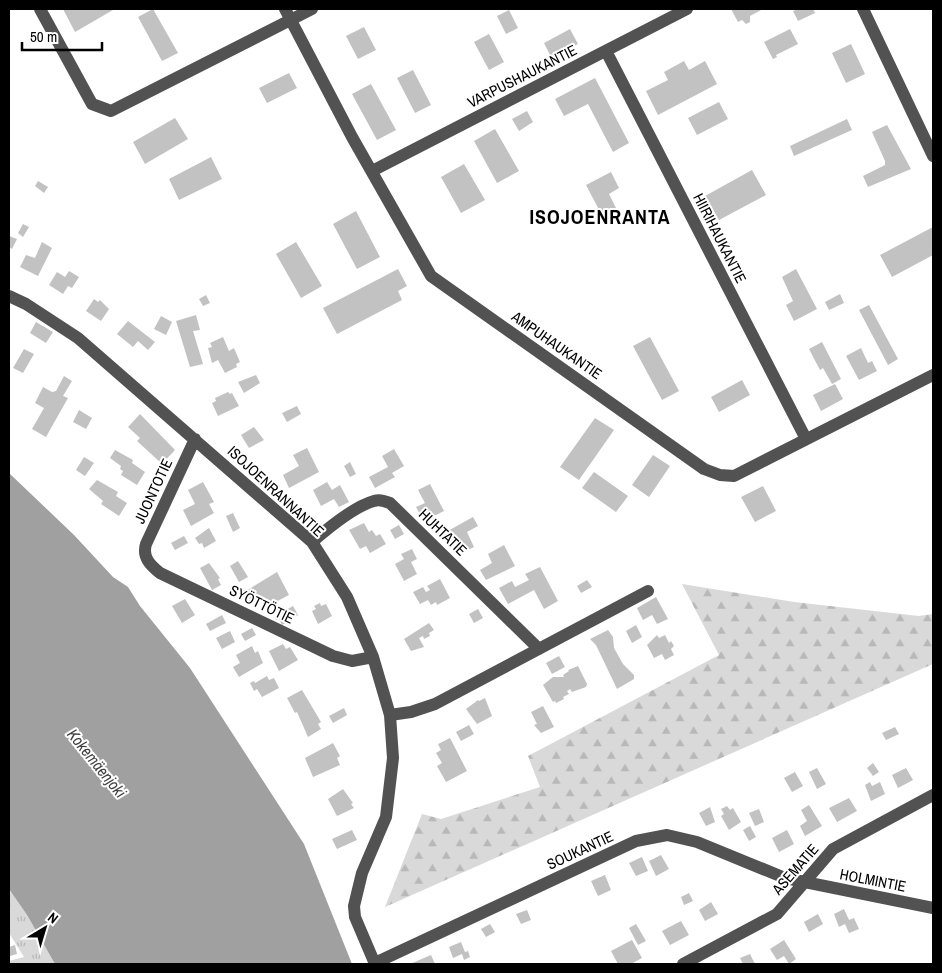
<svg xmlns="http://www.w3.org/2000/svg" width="942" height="973" font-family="'Archivo Narrow',sans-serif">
  <defs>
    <pattern id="grass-tufts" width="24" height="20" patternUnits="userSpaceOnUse" patternTransform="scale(1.25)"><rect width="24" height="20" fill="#d9d9d9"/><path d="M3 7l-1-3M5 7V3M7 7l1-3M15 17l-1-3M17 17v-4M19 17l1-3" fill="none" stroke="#b8b8b8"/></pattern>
    <pattern id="forest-firs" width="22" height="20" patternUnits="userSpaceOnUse" patternTransform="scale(1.25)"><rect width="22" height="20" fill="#d9d9d9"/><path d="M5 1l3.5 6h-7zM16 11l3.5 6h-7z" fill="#b8b8b8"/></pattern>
  </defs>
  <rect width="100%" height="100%" fill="#fff"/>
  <path fill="url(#grass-tufts)" d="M9 889 27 915 55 964H9V961L24 957 9 933Z"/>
  <path fill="url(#forest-firs)" d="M682 584 794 602 919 616 933 614V664L385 907 422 814 441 819 540 787 528 756 719 655Z"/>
  <path fill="#a0a0a0" d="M9 473 74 535 113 577 128 587 140 606 190 668 304 844 352 964H55L27 915 9 889Z"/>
  <path fill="#c2c2c2" d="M63 9H112L113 10 75 32Z
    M153 9 178 53 162 61 138 17Z
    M731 9H763L750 16V22L746 24 742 20 738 22Z
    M798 9H813L815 13 798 21 793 11Z
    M509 10 518 28 506 34 497 16Z
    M364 27 376 50 358 59 346 36Z
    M570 29 578 44 551 57 544 43Z
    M790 29 798 44 776 55 777 57 773 59 764 42Z
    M489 34 504 62 489 70 474 42Z
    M851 44 865 74 846 83 832 53Z
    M684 61 689 70 705 61 717 84 658 115 646 91 668 80 664 72Z
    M413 70 431 105 415 113 397 78Z
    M289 73 297 88 267 103 259 88Z
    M595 78 629 143 613 152 588 104 564 116 555 99Z
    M371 84 396 130 377 140 352 94Z
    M719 102 728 119 697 135 688 118Z
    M527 111 533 122 519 131 512 119Z
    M175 118 188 139 145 164 133 142Z
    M847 119 852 130 794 156 790 146Z
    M887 125 911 169 868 187 863 176 885 165V161L872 132Z
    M495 129 519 171 497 183 474 141Z
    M211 157 222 179 179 200 169 179Z
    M464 164 485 200 461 213 441 177Z
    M752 170 766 195 719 220 705 196Z
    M611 172 619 188 609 194 621 218 607 225 586 185Z
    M38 181 48 187 44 193 35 186Z
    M356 211 380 257 357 269 333 224Z
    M23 224 29 227 23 237 18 233Z
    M933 227V255L892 277 880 255Z
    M9 236 17 239 12 249 9 247Z
    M42 242 52 248 38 276 20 267 26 255 35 258Z
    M296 242 322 286 301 298 276 254Z
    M398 269 407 286 398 291 402 300 337 334 323 308Z
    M796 269 817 309 794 321 786 305 793 301 782 277Z
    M69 271 79 277 72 288 68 286 63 294 49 285 57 272 65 277Z
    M840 294 844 303 829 310 825 302Z
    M206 295 210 303 203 306 199 299Z
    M94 299 98 302 100 300 109 309 101 321 86 311Z
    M869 305 898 359 888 365 859 310Z
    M196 315 200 330 193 331 203 364 190 367 176 321Z
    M161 316 172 322 166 335 154 329Z
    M128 321 155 342 148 350 138 341 133 347 117 334Z
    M36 322 53 332 46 343 30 333Z
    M223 337 229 351 234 348 240 362 236 364 237 367 225 373 218 360 212 363 208 348 212 347 210 343Z
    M650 337 679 391 662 400 633 346Z
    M822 342 841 379 832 384 823 368 820 370 809 349Z
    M861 348 868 363 872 361 877 371 859 380 846 356Z
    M24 349 34 354 23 373 13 368Z
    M256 375 260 383 244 393 238 382Z
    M64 376 72 381 63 396 68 398 46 437 32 429 44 408 35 403 43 387 52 392 56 391Z
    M742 380 750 395 719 412 711 397Z
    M835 384 843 399 821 411 813 395Z
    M228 392 230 394 232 393 239 406 218 416 212 403 216 401 215 398Z
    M297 406 301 414 287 422 282 413Z
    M79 410 92 418 86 429 73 422Z
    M140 414 175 450 162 464 137 441 140 438 128 427Z
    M595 418 614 430 579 480 560 467Z
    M254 427 264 440 249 448 241 435Z
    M307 448 319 472 289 488 283 475 299 466 293 455Z
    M394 449 404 466 392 473 395 477 375 488 369 477 388 467 382 456Z
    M115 450 133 460 132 463 145 472 137 485 121 475 123 471 120 469 121 466 110 458Z
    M653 455 670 466 649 497 632 485Z
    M84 457 94 463 85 476 76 470Z
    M350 462 356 474 350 477 344 466Z
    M594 472 628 496 616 512 582 488Z
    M97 480 118 492 116 496 127 503 119 516 101 504 103 501 89 489Z
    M203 482 214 502 209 504 214 513 191 526 183 510 195 504 188 490Z
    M327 482 332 490 340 485 349 502 339 507 334 499 321 506 313 490Z
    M430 484 444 511 424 521 416 507 425 503 418 490Z
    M763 486 776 511 755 522 741 497Z
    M233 513 240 528 233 532 226 516Z
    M473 517 478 526 467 532 474 547 458 555 446 532Z
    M364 523 369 532 372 530 376 536 380 534 386 544 370 553 366 546 360 549 349 530Z
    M399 525 404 534 395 539 390 530Z
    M209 528 216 541 204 548 202 543 199 544 195 538Z
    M184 536 188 543 175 550 171 543Z
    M504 545 515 566 486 580 480 570 492 563 488 554Z
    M412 549 417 559 411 562 417 574 404 581 395 564 404 559 401 554Z
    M238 561 248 577 239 582 230 566Z
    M209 563 220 578 218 579 221 585 212 590 200 568Z
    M540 567 558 601 544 609 534 590 508 604 499 588 512 581 515 587 529 580 525 574Z
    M277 572 289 595 268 606 263 597 252 603 246 591Z
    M440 579 450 598 437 605 436 602 431 605 428 600 420 604 413 592 423 587 426 592 430 590 427 586Z
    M587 580 592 587 581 593 577 586Z
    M656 597 668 619 657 624 652 615 643 620 637 608Z
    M185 599 195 615 182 623 172 606Z
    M320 603 321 606 326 604 332 616 318 624 312 611 316 609 314 606Z
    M293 606 298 615 282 625 279 619 276 620 274 617Z
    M478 609 483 618 474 623 469 614Z
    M222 615 226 623 210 631 206 624Z
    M429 623 434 630 429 633 430 636 424 639 423 636 419 638 424 647 411 651 404 639Z
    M636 625 642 637 632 643 626 631Z
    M252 628 256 635 245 641 241 634Z
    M608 630 613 637 614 648 623 664 634 675V679L617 689 596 645 590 639Z
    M230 631 235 642 222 649 216 638Z
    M657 635 659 638 665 635 669 643 671 641 674 646 671 649 674 655 665 660 662 654 654 658 647 645Z
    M283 644 286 649 290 647 298 660 279 671 269 651Z
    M252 646 255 653 258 651 263 663 239 677 233 667 240 663 236 655Z
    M559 656 565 667 552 674 546 663Z
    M578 666 587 684 586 687 572 692 570 689 567 691 569 694 563 697 564 699 556 703 555 701 553 702 543 685 553 677H564L563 675 569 671 568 670Z
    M267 676 269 680 274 678 279 688 262 697 257 689 254 691 250 683 254 681 255 683Z
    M302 690 321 722 318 724 321 729 308 737 297 712 295 713 287 698Z
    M485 698 492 716 477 724 466 709 478 700 479 701Z
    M543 706 554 727 541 733 534 725 537 724 531 712Z
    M344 708 347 715 333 723 329 716Z
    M469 725 474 734 461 741 456 732Z
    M895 727 899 734 886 740 882 733Z
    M450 738 467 771 446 782 437 766 442 763 436 753 441 750 438 744Z
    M333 743 340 756 337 758 340 765 313 777 305 758Z
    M873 763 879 772 873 776 867 768Z
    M817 768 826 784 817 789 809 772Z
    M906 768 913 780 898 788 892 775Z
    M795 772 803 786 792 792 784 778Z
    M870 782 872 786 880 782 885 794 871 801 865 785Z
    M343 789 353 803 351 804 354 808 337 816 328 799Z
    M849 798 857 811 837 822 829 808Z
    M809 805 822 826 805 836 800 826 807 821 801 810Z
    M727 806 730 810 733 808 741 822 729 830 721 816 724 814 721 809Z
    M710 807 715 822 706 826 699 813Z
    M759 809 764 822 755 826 749 813Z
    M750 826 756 837 749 841 743 830Z
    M352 830 357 840 337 849 332 839Z
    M787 830 794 844 779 852 772 838Z
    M661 855 669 869 656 876 649 861Z
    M642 857 648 871 636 876 629 863Z
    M605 875 611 890 598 896 591 881Z
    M689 893 693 901 684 905 681 897Z
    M711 902 718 914 705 921 699 910Z
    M844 909 849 920 854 918 859 929 849 933 845 924 839 927 834 914Z
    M527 910 531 920 521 924 516 914Z
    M818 914 823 924 809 932 804 922Z
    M681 921 689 935 670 945 662 931Z
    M490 924 495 932 486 937 481 929Z
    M636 924 646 941 638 945 629 928Z
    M632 940 642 958 631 964H618L611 951Z
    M784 940 796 959 789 964 784 956 777 960 770 949Z
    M461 942 465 952 468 951 470 957 464 960 462 954 453 958 449 947Z
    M15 945 17 954 10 956 9 947Z
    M750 954 755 964H743L740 958Z
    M431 955 435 964H410Z"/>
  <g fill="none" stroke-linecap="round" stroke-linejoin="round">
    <path stroke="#525252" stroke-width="12" d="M40 9 92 104 111 111 312 9
      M285 9 352 137 431 276 704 469 720 475 734 476 933 375
      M863 9 933 156
      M606 51 806 439
      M372 171 687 9
      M9 296 26 304 78 338 312 542 347 597 373 657 390 715 393 758 386 817 362 873 354 906 355 917 375 964
      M195 439 146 544C142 557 150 565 160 573L333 656 352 661 373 657
      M312 542C327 529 355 506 374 501 380 499 384 501 390 503L539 649
      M390 715 411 712 435 704 648 591
      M375 963 636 841 667 835 697 842 785 878 933 908
      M683 964 777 914 833 849 933 795"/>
  </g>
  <g text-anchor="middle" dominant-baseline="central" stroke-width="4" stroke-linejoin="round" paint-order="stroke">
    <g font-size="15" fill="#000" stroke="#fff">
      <text transform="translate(522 76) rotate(-27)">VARPUSHAUKANTIE</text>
      <text transform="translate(720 238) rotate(63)">HIIRIHAUKANTIE</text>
      <text transform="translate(557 345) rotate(35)">AMPUHAUKANTIE</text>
      <text transform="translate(153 491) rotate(-65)">JUONTOTIE</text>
      <text transform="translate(276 491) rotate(43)">ISOJOENRANNANTIE</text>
      <text transform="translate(443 532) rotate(44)">HUHTATIE</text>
      <text transform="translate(262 604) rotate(26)">SYÖTTÖTIE</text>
      <text transform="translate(580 850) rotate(-25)">SOUKANTIE</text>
      <text transform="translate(795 869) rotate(-49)">ASEMATIE</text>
      <text transform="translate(873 880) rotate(11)">HOLMINTIE</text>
    </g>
    <g font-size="16" font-style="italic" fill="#414141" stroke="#fff">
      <text transform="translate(97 763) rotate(51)">Kokemäenjoki</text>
    </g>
    <g font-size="20" font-weight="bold" letter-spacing="1" fill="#000" stroke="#fff">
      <text x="600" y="216">ISOJOENRANTA</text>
    </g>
  </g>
  <rect width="942" height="973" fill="none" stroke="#000000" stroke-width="20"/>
  <g transform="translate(45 928) rotate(38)" stroke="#ffffff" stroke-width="4" paint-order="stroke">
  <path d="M0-4L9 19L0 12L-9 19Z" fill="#000000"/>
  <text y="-8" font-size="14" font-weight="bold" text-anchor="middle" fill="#000000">N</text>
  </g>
  <path d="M22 42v8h80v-8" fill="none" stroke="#000000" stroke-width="2.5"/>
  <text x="30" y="42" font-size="15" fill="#000000" stroke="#ffffff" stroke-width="4" paint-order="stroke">50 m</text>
</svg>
